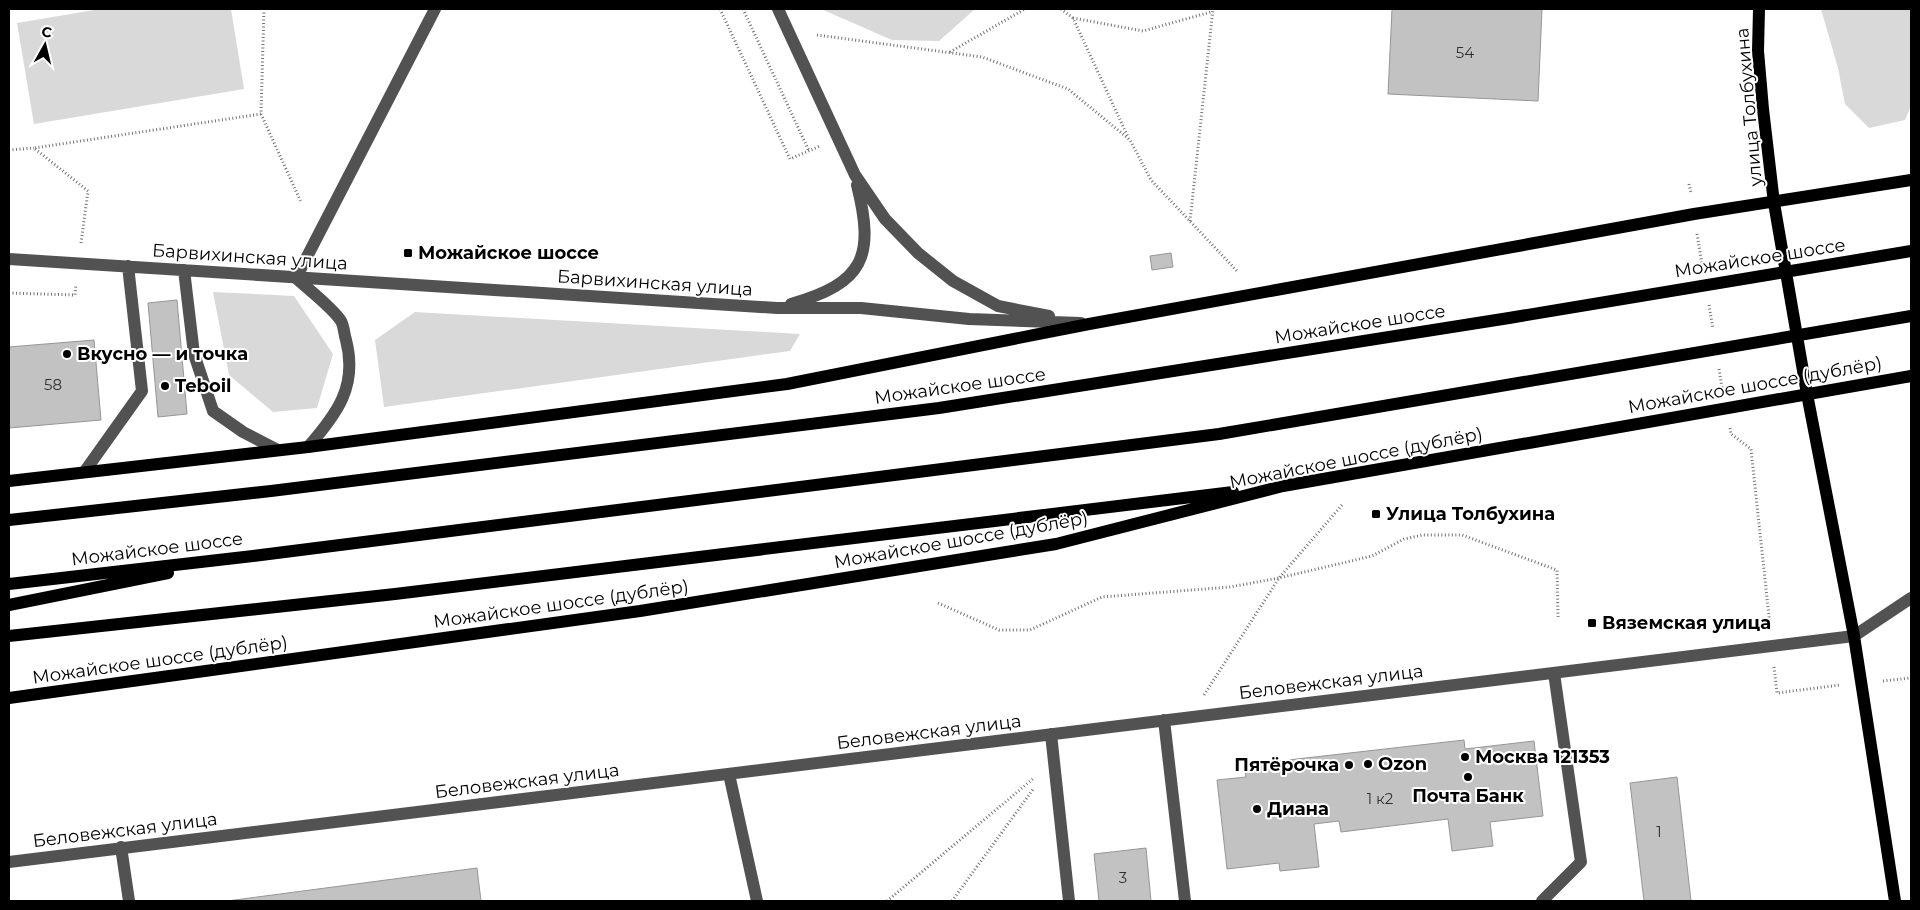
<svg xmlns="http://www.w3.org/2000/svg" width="1920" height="910" font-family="Montserrat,sans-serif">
  <rect width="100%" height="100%" fill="#fff"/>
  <path fill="#d9d9d9" d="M100 9H231L244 89 34 124 17 23Z
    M821 9H975L939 41 892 40Z
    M1821 9H1911V106L1905 120 1869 128 1845 104 1838 68Z
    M213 292 294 296 333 354 317 408 273 412 229 375Z
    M415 312 800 334 790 351 384 407 375 340Z"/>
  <path fill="#c2c2c2" stroke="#969696" d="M1392 9H1542L1538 101 1388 94Z
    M1171 253 1173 267 1152 270 1150 256Z
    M177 300 187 414 158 417 148 303Z
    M94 340 101 420 9 428V347Z
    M1464 740 1465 749 1534 741 1543 816 1490 822 1493 846 1452 851 1448 819 1341 832 1339 821 1314 824 1319 867 1280 871 1279 863 1227 869 1217 780 1246 777 1244 765Z
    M1677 777 1691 901H1644L1630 783Z
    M1146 848 1151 901H1099L1094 854Z
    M477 868 481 901H227Z"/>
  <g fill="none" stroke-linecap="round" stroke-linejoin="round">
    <path stroke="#747474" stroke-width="3" stroke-dasharray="1 2.5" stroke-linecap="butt" d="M720 9 790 159 820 146
      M743 9 809 151
      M1061 9 1073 18 1128 137
      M1073 18 1143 31 1211 12
      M817 35 982 57 1068 89 1130 140 1151 180 1238 272
      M950 52 1025 9
      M261 114 301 202
      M9 150 34 148
      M1689 184 1691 193
      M1190 221 1213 9
      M1697 234 1702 264
      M81 243 88 191 34 148 261 114 264 9
      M9 293 75 295 76 284
      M1709 305 1713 329
      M1719 369 1722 388
      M1730 428 1731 434 1751 449 1770 626
      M1342 505 1279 578 1372 556 1404 539 1423 535H1462L1557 570 1558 617
      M938 603 999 630H1030L1102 597 1230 587 1279 578
      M1774 667 1777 693 1840 685
      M1883 681 1910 678
      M1204 695 1279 578
      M887 901 1034 778
      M952 901 1034 788"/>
    <path stroke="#525252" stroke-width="12" d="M778 9 855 175 885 219 918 253 953 281 998 306 1049 316
      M9 259 777 308H861L969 319 1081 323
      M184 270 194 354 213 411 243 432 276 449
      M296 278 435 9
      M296 278C307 288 334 309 341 321 344 326 344 334 346 340 358 386 337 414 308 447
      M791 304C864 283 875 257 857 185
      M85 471 142 391 128 266
      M1164 720 1185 901
      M1051 734 1069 901
      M729 774 757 901
      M121 847 129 901
      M9 862 1854 636 1911 598
      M1542 901 1581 862 1554 673"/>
    <path stroke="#000" stroke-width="12" d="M1759 9 1758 51 1763 109 1774 203 1807 394 1854 636 1895 901
      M9 481 308 447 787 384 1089 324 1694 214 1911 180
      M9 520 271 491 939 408 1509 318 1911 251
      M9 584 253 556 1219 434 1911 316
      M9 605 168 573
      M9 636 395 594 1233 492
      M9 698 640 611 1056 544 1283 486 1911 376"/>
  </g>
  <g fill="#000" stroke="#fff" stroke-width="2">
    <rect x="403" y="248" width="10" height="10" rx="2.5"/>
    <circle cx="67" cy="354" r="5"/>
    <circle cx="165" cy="386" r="5"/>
    <rect x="1371" y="509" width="10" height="10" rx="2.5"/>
    <rect x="1587" y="618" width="10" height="10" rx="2.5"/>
    <circle cx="1465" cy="757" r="5"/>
    <circle cx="1368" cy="764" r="5"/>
    <circle cx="1349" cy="765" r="5"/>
    <circle cx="1468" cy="777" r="5"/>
    <circle cx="1257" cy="809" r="5"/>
  </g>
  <g text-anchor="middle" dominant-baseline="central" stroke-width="4" stroke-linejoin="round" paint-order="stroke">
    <g font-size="15" fill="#303030">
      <text x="1465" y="52">54</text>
      <text x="53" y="384">58</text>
      <text x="1380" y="798">1 к2</text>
      <text x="1659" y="831">1</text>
      <text x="1123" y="877">3</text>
    </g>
    <g font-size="18" fill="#000" stroke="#fff">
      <text transform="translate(1749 107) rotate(-95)">улица Толбухина</text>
      <text transform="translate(250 257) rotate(4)">Барвихинская улица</text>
      <text transform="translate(1760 258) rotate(-9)">Можайское шоссе</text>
      <text transform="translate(655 283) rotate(4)">Барвихинская улица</text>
      <text transform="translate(1360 324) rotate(-9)">Можайское шоссе</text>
      <text transform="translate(1755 385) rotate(-10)">Можайское шоссе (дублёр)</text>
      <text transform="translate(960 386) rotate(-8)">Можайское шоссе</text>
      <text transform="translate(1356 458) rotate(-11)">Можайское шоссе (дублёр)</text>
      <text transform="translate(961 540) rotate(-10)">Можайское шоссе (дублёр)</text>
      <text transform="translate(157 549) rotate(-7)">Можайское шоссе</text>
      <text transform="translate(561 604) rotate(-8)">Можайское шоссе (дублёр)</text>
      <text transform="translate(160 660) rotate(-8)">Можайское шоссе (дублёр)</text>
      <text transform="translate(1331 682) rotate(-7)">Беловежская улица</text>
      <text transform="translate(929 732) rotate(-7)">Беловежская улица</text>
      <text transform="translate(527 781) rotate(-7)">Беловежская улица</text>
      <text transform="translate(125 830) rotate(-7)">Беловежская улица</text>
    </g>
    <g font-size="18" font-weight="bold" fill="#000" stroke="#fff" text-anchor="start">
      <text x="418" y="253">Можайское шоссе</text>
      <text x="77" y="354">Вкусно — и точка</text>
      <text x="175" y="386">Teboil</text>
      <text x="1386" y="514">Улица Толбухина</text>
      <text x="1602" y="623">Вяземская улица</text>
      <text x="1475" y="757">Москва 121353</text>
      <text x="1378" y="764">Ozon</text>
      <text x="1339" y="765" text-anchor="end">Пятёрочка</text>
      <text x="1468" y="796" text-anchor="middle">Почта Банк</text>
      <text x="1267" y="809">Диана</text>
    </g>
  </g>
  <rect width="1920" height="910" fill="none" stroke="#000000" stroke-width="20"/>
  <g transform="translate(45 45) rotate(8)" stroke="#ffffff" stroke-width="4" paint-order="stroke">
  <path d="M0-4L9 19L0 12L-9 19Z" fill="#000000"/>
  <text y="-8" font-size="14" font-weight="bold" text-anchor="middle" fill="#000000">С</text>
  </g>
</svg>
